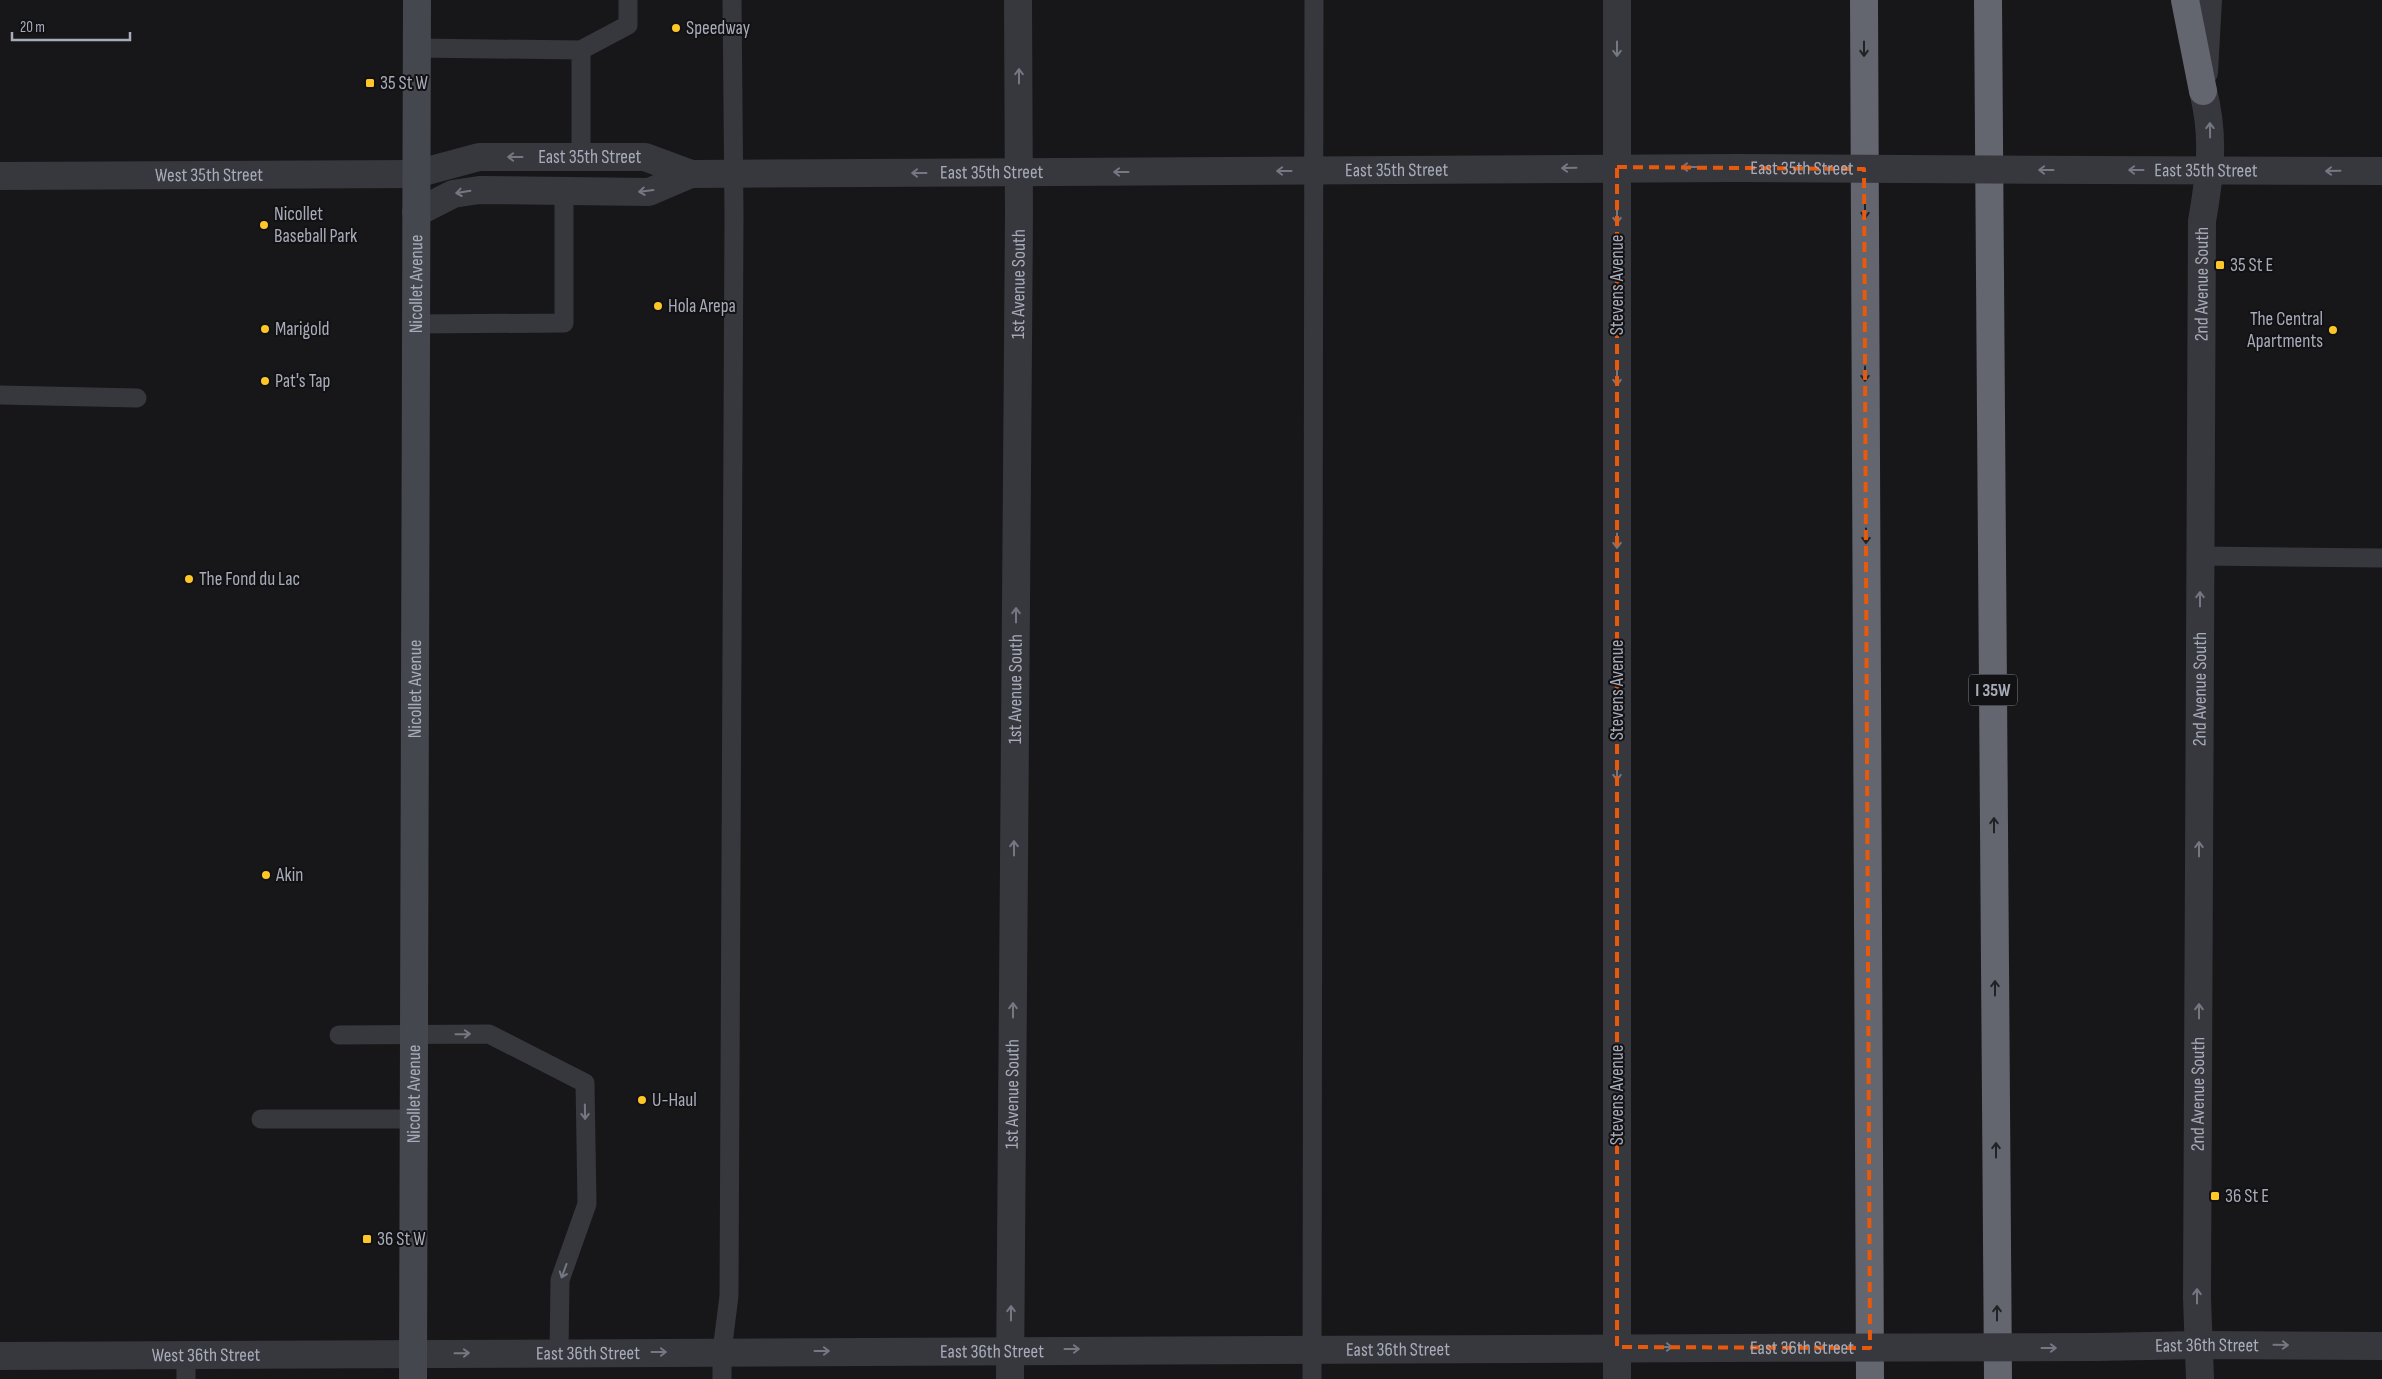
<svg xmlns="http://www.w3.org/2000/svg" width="2382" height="1379" font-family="'Sofia Sans Condensed',sans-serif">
  <rect width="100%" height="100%" fill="#171619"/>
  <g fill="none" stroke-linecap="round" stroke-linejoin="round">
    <path stroke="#37383e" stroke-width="19" d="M417 48 581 50V157
      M581 50 628 25V0
      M416 324 564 323V190
      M0 395 137 398
      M2200 556 2382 558
      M339 1035 489 1034 585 1083 587 1204 560 1280 559 1353
      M261 1119H414
      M186 1379V1355
      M722 1379V1351L729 1296 734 215 732 0
      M1312 1379 1314 0"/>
    <g stroke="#37383e" stroke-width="28">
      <path d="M2204 72 2208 0"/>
      <path id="s1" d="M0 176 416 174"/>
      <path id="s2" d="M1010 1379 1019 215 1018 0"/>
    </g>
    <g stroke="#37383e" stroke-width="28">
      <path id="s3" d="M2095 170 2382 171"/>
      <path id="s4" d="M416 174 479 157H645L691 174 1738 168"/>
      <path d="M416 213 453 194 479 190 649 192 691 174"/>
      <path id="s5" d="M2097 1347 2198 1345 2382 1346"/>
      <path id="s6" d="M0 1356 1726 1348"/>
      <path d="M1617 1379V0"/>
      <path id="s7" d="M2200 1379 2197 1298 2202 221C2210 175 2215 137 2203 91"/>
    </g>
    <path stroke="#45474e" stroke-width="28" id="s8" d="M413 1379 417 0"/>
    <path stroke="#63656f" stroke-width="28" d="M1864 0 1870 1379
      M1988 0 1998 1379
      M2185 0 2203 91"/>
    <g stroke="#37383e" stroke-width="28">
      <path id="s9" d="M1738 168 2095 170"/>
      <path id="s10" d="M1726 1348 2097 1347"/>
    </g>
  </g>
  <defs><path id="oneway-shaft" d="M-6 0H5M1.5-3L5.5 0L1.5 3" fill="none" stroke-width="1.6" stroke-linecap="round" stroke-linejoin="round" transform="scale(1.25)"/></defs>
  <g stroke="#757882">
    <use href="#oneway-shaft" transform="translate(1617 49) rotate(90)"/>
    <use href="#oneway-shaft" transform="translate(1019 76) rotate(-90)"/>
    <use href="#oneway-shaft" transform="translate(2210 130) rotate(-91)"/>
    <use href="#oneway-shaft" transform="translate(515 157) rotate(180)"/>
    <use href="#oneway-shaft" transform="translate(1689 167) rotate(-180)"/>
    <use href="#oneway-shaft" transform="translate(1569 168) rotate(179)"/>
    <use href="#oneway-shaft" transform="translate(2046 170) rotate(-180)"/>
    <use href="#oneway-shaft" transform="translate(2136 170) rotate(180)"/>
    <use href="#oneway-shaft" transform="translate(1284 171) rotate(180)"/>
    <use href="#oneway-shaft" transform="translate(2333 171) rotate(179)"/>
    <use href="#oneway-shaft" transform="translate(1121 172) rotate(180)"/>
    <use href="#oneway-shaft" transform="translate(919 173) rotate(180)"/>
    <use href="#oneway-shaft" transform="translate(646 191) rotate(173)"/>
    <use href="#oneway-shaft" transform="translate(463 192) rotate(171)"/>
    <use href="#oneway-shaft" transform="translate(1617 216) rotate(90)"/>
    <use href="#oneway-shaft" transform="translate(1617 378) rotate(90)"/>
    <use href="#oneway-shaft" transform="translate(1617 541) rotate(90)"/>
    <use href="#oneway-shaft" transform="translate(2200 599) rotate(-90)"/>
    <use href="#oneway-shaft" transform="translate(1016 615) rotate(-90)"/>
    <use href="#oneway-shaft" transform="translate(1617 773) rotate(90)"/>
    <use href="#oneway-shaft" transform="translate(1014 848) rotate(-90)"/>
    <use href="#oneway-shaft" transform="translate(2199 849) rotate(-90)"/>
    <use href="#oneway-shaft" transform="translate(1013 1010) rotate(-90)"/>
    <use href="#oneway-shaft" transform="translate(2199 1011) rotate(-90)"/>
    <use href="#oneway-shaft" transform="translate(463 1034) rotate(-1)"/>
    <use href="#oneway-shaft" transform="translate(585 1112) rotate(89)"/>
    <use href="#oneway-shaft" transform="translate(564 1271) rotate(110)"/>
    <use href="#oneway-shaft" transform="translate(2197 1296) rotate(-90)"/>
    <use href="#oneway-shaft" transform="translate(1011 1313) rotate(-90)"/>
    <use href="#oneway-shaft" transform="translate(2281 1345) rotate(1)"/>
    <use href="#oneway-shaft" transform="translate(1665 1347)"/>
    <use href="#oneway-shaft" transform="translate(2049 1348)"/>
    <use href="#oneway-shaft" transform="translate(1072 1349)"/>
    <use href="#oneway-shaft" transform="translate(822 1351)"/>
    <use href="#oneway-shaft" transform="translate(659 1352)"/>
    <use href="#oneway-shaft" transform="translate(462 1353) rotate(-1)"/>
  </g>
  <g stroke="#222226">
    <use href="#oneway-shaft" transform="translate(1864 49) rotate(90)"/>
    <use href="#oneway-shaft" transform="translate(1865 211) rotate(90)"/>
    <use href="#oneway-shaft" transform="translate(1865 374) rotate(90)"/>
    <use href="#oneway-shaft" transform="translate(1866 536) rotate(90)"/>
    <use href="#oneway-shaft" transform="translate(1994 825) rotate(-90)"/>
    <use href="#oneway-shaft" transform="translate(1995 988) rotate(-90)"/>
    <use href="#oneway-shaft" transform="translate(1996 1150) rotate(-90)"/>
    <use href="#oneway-shaft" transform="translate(1997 1313) rotate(-90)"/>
  </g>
  <path fill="none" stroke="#e8590c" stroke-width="4" stroke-dasharray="10 6" stroke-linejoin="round" d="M1617 167 1864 169 1870 1348 1617 1347Z"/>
  <g fill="#ffc628" stroke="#121114" stroke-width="2">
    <circle cx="676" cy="28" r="5"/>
    <rect x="365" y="78" width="10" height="10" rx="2.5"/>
    <circle cx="264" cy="225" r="5"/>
    <rect x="2215" y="260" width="10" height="10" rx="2.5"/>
    <circle cx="658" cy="306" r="5"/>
    <circle cx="265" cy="329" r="5"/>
    <circle cx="2333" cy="330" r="5"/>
    <circle cx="265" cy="381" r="5"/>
    <circle cx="189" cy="579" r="5"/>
    <circle cx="266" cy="875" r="5"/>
    <circle cx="642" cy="1100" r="5"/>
    <rect x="2210" y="1191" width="10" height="10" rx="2.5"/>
    <rect x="362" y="1234" width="10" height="10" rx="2.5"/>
  </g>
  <g text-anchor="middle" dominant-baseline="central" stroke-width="4" stroke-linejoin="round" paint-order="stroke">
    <rect fill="#121114" stroke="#7b7e88" stroke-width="1" x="1969" y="674.5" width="48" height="31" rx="4"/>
    <g font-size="18" font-weight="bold" fill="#a8acba">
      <text x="1993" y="690">I 35W</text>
    </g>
    <g font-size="19" fill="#a8acba" stroke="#121114" text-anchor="start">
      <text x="686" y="28">Speedway</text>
      <text x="380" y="83">35 St W</text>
      <text x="274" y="214">Nicollet<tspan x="274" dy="22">Baseball Park</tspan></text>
      <text x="2230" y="265">35 St E</text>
      <text x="668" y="306">Hola Arepa</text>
      <text x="2323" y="319" text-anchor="end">The Central<tspan x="2323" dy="22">Apartments</tspan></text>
      <text x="275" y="329">Marigold</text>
      <text x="275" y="381">Pat's Tap</text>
      <text x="199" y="579">The Fond du Lac</text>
      <text x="276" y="875">Akin</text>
      <text x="652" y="1100">U-Haul</text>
      <text x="2225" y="1196">36 St E</text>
      <text x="377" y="1239">36 St W</text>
    </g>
    <g font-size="19" fill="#a8acba" stroke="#121114">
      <text stroke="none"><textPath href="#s4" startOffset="176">East 35th Street</textPath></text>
      <text stroke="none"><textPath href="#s9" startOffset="64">East 35th Street</textPath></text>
      <text stroke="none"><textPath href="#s4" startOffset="986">East 35th Street</textPath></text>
      <text stroke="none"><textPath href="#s3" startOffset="111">East 35th Street</textPath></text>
      <text stroke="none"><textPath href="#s4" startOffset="581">East 35th Street</textPath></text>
      <text stroke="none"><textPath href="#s1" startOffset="209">West 35th Street</textPath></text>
      <text stroke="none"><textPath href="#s7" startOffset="1095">2nd Avenue South</textPath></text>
      <text stroke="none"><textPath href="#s8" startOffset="1095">Nicollet Avenue</textPath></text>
      <text stroke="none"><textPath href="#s2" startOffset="1095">1st Avenue South</textPath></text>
      <text transform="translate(1617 285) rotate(-90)">Stevens Avenue</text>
      <text stroke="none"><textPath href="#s8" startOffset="690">Nicollet Avenue</textPath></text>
      <text stroke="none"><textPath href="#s7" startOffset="690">2nd Avenue South</textPath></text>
      <text stroke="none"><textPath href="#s2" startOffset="690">1st Avenue South</textPath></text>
      <text transform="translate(1617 690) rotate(-90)">Stevens Avenue</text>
      <text stroke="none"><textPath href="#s8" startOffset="285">Nicollet Avenue</textPath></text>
      <text stroke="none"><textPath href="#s2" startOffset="285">1st Avenue South</textPath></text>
      <text stroke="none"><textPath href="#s7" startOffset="285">2nd Avenue South</textPath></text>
      <text transform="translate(1617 1095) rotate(-90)">Stevens Avenue</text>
      <text stroke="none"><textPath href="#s5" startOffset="110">East 36th Street</textPath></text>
      <text stroke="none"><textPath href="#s10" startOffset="76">East 36th Street</textPath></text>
      <text stroke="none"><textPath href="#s6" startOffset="1398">East 36th Street</textPath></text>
      <text stroke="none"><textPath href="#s6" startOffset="992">East 36th Street</textPath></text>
      <text stroke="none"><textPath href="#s6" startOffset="588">East 36th Street</textPath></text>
      <text stroke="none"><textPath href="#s6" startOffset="206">West 36th Street</textPath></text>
    </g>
  </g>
  <path d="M12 32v8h118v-8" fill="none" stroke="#a8acba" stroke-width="2.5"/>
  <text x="20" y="32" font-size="15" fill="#a8acba" stroke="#121114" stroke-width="4" paint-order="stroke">20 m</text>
</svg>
